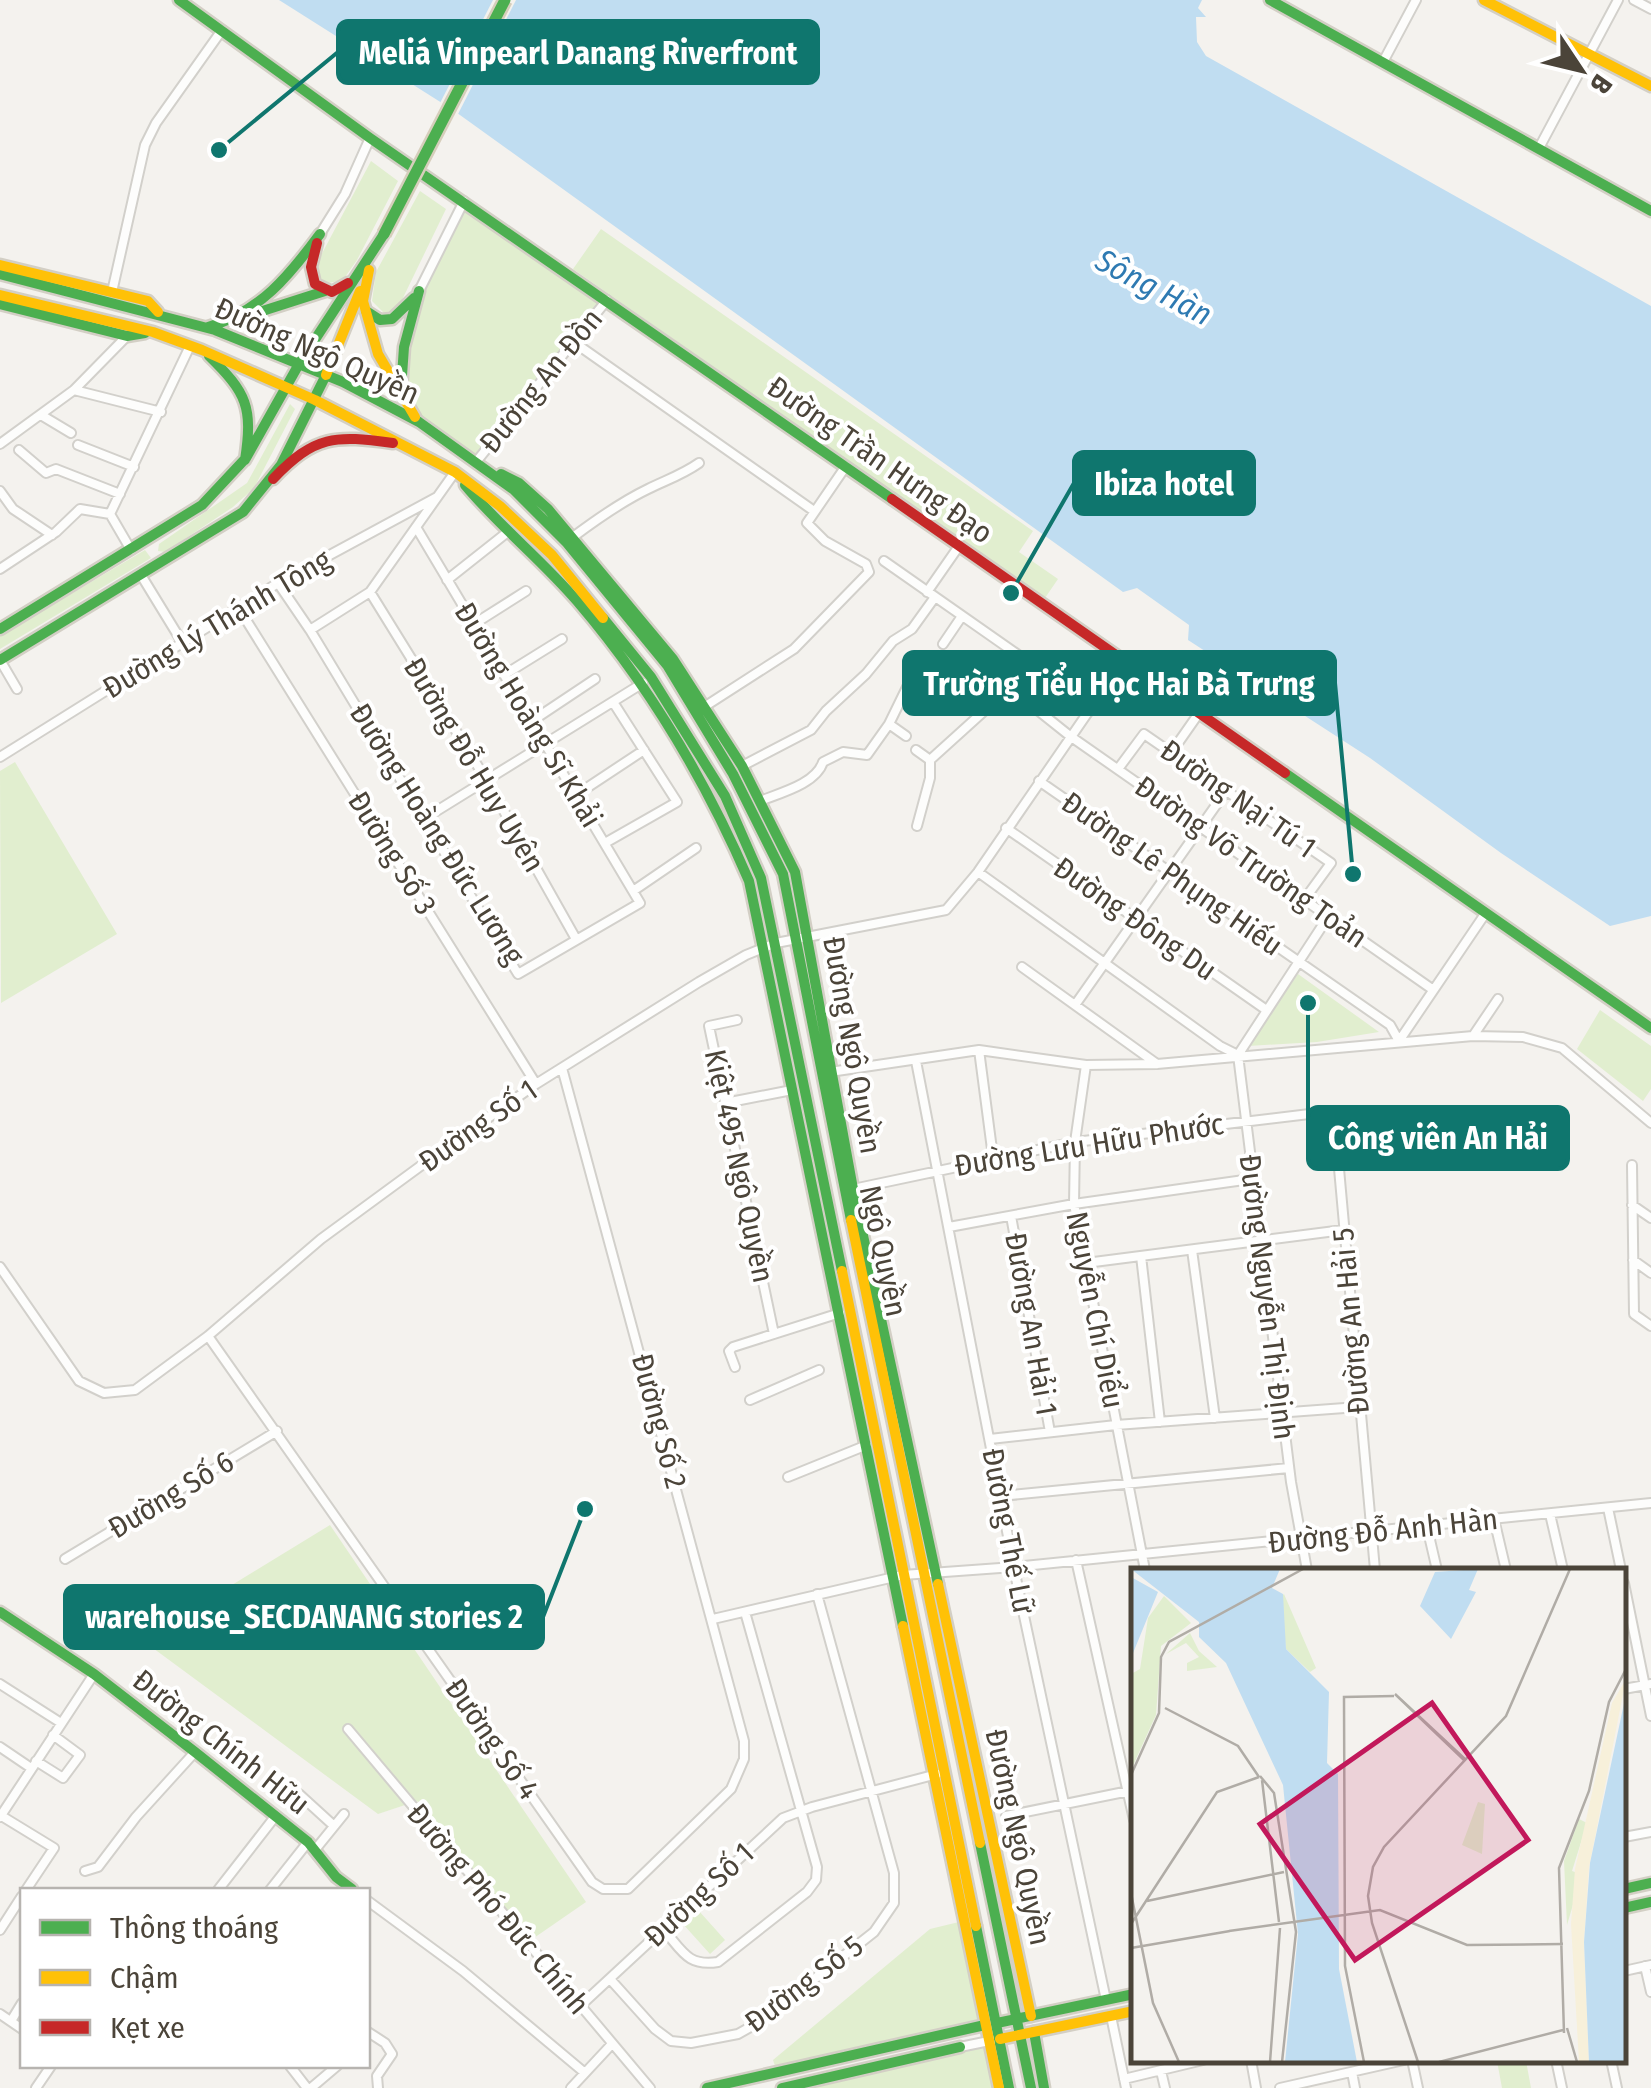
<svg xmlns="http://www.w3.org/2000/svg" width="1651" height="2088" font-family="'Fira Sans Condensed',sans-serif">
  <rect width="100%" height="100%" fill="#f4f2ee"/>
  <path fill="#e1eecf" d="M371 161 398 181 357 260 343 280 324 284 319 280 318 261Z
    M420 191 446 209 401 302 391 312H383L372 301 376 272Z
    M464 201 607 300 476 462 421 423 401 394 419 291Z
    M601 229 1033 531 1019 552 1058 579 1045 598 573 269Z
    M290 404 295 409 254 488 233 507 165 552 158 551 159 544 247 483Z
    M145 550 151 558 0 649V636Z
    M15 762 117 934 1 1003 0 771Z
    M1298 974 1379 1032 1317 1042 1248 1046Z
    M1600 1010 1651 1046V1089L1643 1101 1577 1049Z
    M330 1525 586 1902 531 1940 417 1801 378 1814 142 1640Z
    M699 1911 725 1940 710 1954 683 1924Z
    M963 1921 985 2025 777 2072 773 2060 930 1929Z
    M989 2041 999 2088H811L807 2082Z
    M1497 2061H1526L1531 2088H1502Z"/>
  <path fill="#c0ddf1" d="M279 0H1202L1198 8 1206 17H1196L1197 42 1206 56 1651 306V916L1610 926 1501 853 1370 758 1188 640 1189 625 1137 588 1123 592 453 110Z"/>
  <path fill="#f4f2ee" d="M493 0H516L456 118 438 107Z"/>
  <g fill="none" stroke-linecap="round" stroke-linejoin="round">
    <defs>
      <path id="street" d="M1634 0 1651 9
        M1383 62 1416 0
        M1539 148 1618 0
        M320 234 345 194 370 138
        M419 291 464 201
        M112 292 145 145 156 123 222 30
        M575 343 814 511
        M74 390 161 412
        M41 415 71 433
        M0 444 74 390 127 336
        M78 445 134 467
        M19 450 46 473 56 469 120 494
        M476 462 607 300
        M0 491 13 509 52 535
        M573 537C597 519 621 502 648 489 666 480 682 475 699 463
        M131 550 110 514 190 346
        M884 561 1034 666 930 760 916 750
        M0 569 56 532 80 509 110 514
        M141 575 182 642
        M447 580 509 531
        M278 583 310 630 518 974 640 903 416 527
        M370 592 487 781 576 939
        M927 592 959 546
        M248 623 536 1084
        M474 624 526 591
        M310 630 370 592 455 472
        M943 644 962 616
        M0 660 17 689
        M504 675 562 639
        M1010 688 1070 736 1432 989
        M704 707 794 649 869 572 866 564 825 541 807 523 846 466
        M532 721 595 679
        M889 724 912 677
        M1171 753 1199 713
        M0 757 278 583 437 497
        M742 766 811 730 826 711 866 674 893 641 912 629 935 597
        M1118 769 1144 734 1331 863 1304 900
        M1039 781 1390 1025 1399 1041 1485 914
        M576 795 644 750
        M760 801C780 793 816 784 823 762L843 752 867 755 889 724 906 736
        M422 820 643 683
        M917 826 930 778V760
        M1006 828 1265 1009
        M605 843 677 802 613 702
        M978 872 1220 1046 1238 1055
        M633 891 696 848
        M1022 967 1157 1064
        M1075 1005 1226 791
        M737 1020 709 1026 774 1334
        M1473 1036 1498 999
        M979 1050 993 1157
        M1238 1055 1291 1482 1307 1570
        M1238 1055 1328 917
        M916 1061 1017 1583 1106 2000
        M1086 1065 1075 1142 1074 1204 1145 1570
        M830 1072 979 1050 1086 1065 1157 1064 1473 1036 1523 1037 1562 1048 1651 1123
        M725 1103 792 1090
        M1632 1165 1634 1314 1651 1326
        M853 1189 1075 1142 1326 1112 1335 1124 1375 1570
        M1632 1205 1651 1218
        M1011 1216 1050 1432
        M949 1227 1074 1204 1251 1179
        M1192 1250 1215 1418
        M1141 1256 1160 1422
        M1633 1260 1651 1273
        M1086 1263 1343 1230
        M0 1267 79 1381 104 1393 135 1390 208 1336 321 1239 426 1162 536 1084 699 982 746 955 776 943 946 910 978 872 1124 660
        M208 1336 592 1882 603 1889H628L731 1789 744 1759V1741L562 1068
        M735 1367 729 1351 733 1347 840 1313
        M750 1400 819 1370
        M990 1439 1116 1425 1358 1407
        M788 1477 867 1445
        M1001 1496 1289 1468
        M1608 1508 1621 1570
        M1550 1514 1563 1570
        M1494 1519 1506 1570
        M1427 1527 1437 1570
        M65 1559 277 1431
        M1076 1560 1134 1820
        M1624 1583 1651 1716
        M713 1619 903 1575 1014 1567 1651 1503
        M0 1684 61 1723
        M1624 1689 1651 1684
        M348 1729 650 2088
        M0 1747 31 1768
        M36 1761 63 1778 80 1755 53 1735
        M299 1794 333 1825
        M0 1815 54 1848 26 1890
        M1006 1816 1134 1790
        M0 1817 94 1674
        M1624 1837 1651 1832
        M314 1851 344 1814
        M85 1871 98 1867 136 1817 195 1752
        M218 1890 274 1818
        M270 1890 308 1842
        M368 1901 463 1971 585 2073
        M663 1929C682 1950 687 1967 718 1962L807 1892 816 1880 817 1867 745 1612
        M0 1930 22 1896
        M1645 1966 1651 1992
        M1624 1971 1651 1965
        M610 1979 655 2029 671 2041 691 2043 738 2034 761 2021 874 1932 894 1903V1873L817 1594
        M579 2007 783 1818 812 1807 937 1774
        M0 2014 22 2029
        M1111 2016 1126 2088
        M11 2021 22 2003
        M368 2032 385 2043 392 2054 377 2076 378 2088
        M960 2047 994 2040
        M1251 2060 1256 2088
        M1412 2060 1418 2088
        M1556 2060 1562 2088
        M1611 2060 1617 2088
        M290 2066 307 2088
        M1161 2071 1165 2088
        M1352 2072 1355 2088
        M1124 2079 1203 2060
        M36 2088 51 2066
        M311 2088 337 2066
        M571 2088 611 2045
        M1280 2088 1404 2060"/>
      <path id="fast" d="M179 0 370 138 892 499
        M1270 0 1651 211
        M0 274 215 330 343 382 419 422 514 490 567 543 667 665 733 774 783 874 851 1220
        M0 304 127 336 145 333
        M366 311 380 320 392 319 414 298
        M253 314 325 291
        M208 327C260 312 289 276 320 234
        M209 356C247 393 253 407 245 460
        M299 364 384 234
        M401 390 404 347 419 291
        M501 474 519 483 548 509 673 659 742 766 795 872 853 1189 938 1584
        M465 485C499 526 542 560 577 601 649 685 705 779 749 881L903 1626
        M603 618 651 677 725 796 761 878 842 1271
        M0 629 202 505 246 458 299 364
        M0 660 243 512 281 465 326 375
        M1285 773 1651 1028
        M0 1612 94 1674 195 1752 308 1842 336 1877 352 1889
        M980 1843 1031 2088
        M1624 1889 1651 1883
        M1624 1908 1651 1902
        M976 1926 1009 2088
        M997 2023 1134 1994
        M1034 2032 1044 2088
        M707 2088 985 2025
        M782 2088 960 2047"/>
      <path id="slow" d="M1484 0 1651 86
        M0 265 148 301 158 312
        M369 270 363 301 378 354 415 417
        M0 295 153 332 202 350 315 400 455 472 500 506 552 555 603 618
        M326 375 360 291
        M851 1220 980 1843
        M842 1271 976 1926
        M938 1584 1031 2016
        M903 1626 999 2088
        M1000 2039 1134 2011"/>
      <path id="jam" d="M317 243 311 267 315 284 332 292 348 283
        M273 479C315 435 335 435 393 443
        M892 499 1285 773"/>
    </defs>
    <use href="#street" stroke="#d2d0cb" stroke-width="12"/>
    <use href="#fast" stroke="#d3cfc5" stroke-width="15"/>
    <use href="#slow" stroke="#d3cfc5" stroke-width="15"/>
    <use href="#jam" stroke="#d3cfc5" stroke-width="15"/>
    <use href="#street" stroke="#fdfdfc" stroke-width="8"/>
    <use href="#fast" stroke="#4caf50" stroke-width="10"/>
    <use href="#slow" stroke="#ffc107" stroke-width="10"/>
    <use href="#jam" stroke="#c62828" stroke-width="10"/>
    <defs>
      <path id="fast-bridge" d="M384 234 505 0"/>
    </defs>
    <use href="#fast-bridge" stroke="#d6cebb" stroke-width="16" stroke-linecap="butt"/>
    <use href="#fast-bridge" stroke="#4caf50" stroke-width="11"/>
  </g>
  <g text-anchor="middle" dominant-baseline="central" stroke-width="8" stroke-linejoin="round" paint-order="stroke">
    <g font-size="30" fill="#4b4439" stroke="#fff">
      <text transform="translate(317 351) rotate(24)">Đường Ngô Quyền</text>
      <text transform="translate(541 381) rotate(-51)">Đường An Đồn</text>
      <text transform="translate(880 460) rotate(35)">Đường Trần Hưng Đạo</text>
      <text transform="translate(217 624) rotate(-31)">Đường Lý Thánh Tông</text>
      <text transform="translate(528 715) rotate(59)">Đường Hoàng Sĩ Khải</text>
      <text transform="translate(474 765) rotate(59)">Đường Đỗ Huy Uyên</text>
      <text transform="translate(1238 799) rotate(35)">Đường Nại Tú 1</text>
      <text transform="translate(437 834) rotate(58)">Đường Hoàng Đức Lương</text>
      <text transform="translate(392 853) rotate(58)">Đường Số 3</text>
      <text transform="translate(1251 862) rotate(35)">Đường Võ Trường Toản</text>
      <text transform="translate(1172 874) rotate(35)">Đường Lê Phụng Hiếu</text>
      <text transform="translate(1135 919) rotate(35)">Đường Đông Du</text>
      <text transform="translate(852 1045) rotate(80)">Đường Ngô Quyền</text>
      <text transform="translate(478 1126) rotate(-35)">Đường Số 1</text>
      <text transform="translate(1089 1145) rotate(-9)">Đường Lưu Hữu Phước</text>
      <text transform="translate(739 1166) rotate(78)">Kiệt 495 Ngô Quyền</text>
      <text transform="translate(883 1251) rotate(78)">Ngô Quyền</text>
      <text transform="translate(1267 1297) rotate(83)">Đường Nguyễn Thị Định</text>
      <text transform="translate(1095 1310) rotate(79)">Nguyễn Chí Diểu</text>
      <text transform="translate(1351 1321) rotate(-95)">Đường An Hải 5</text>
      <text transform="translate(1031 1324) rotate(80)">Đường An Hải 1</text>
      <text transform="translate(659 1421) rotate(75)">Đường Số 2</text>
      <text transform="translate(171 1495) rotate(-31)">Đường Số 6</text>
      <text transform="translate(1008 1531) rotate(79)">Đường Thế Lữ</text>
      <text transform="translate(1383 1531) rotate(-6)">Đường Đỗ Anh Hàn</text>
      <text transform="translate(492 1739) rotate(55)">Đường Số 4</text>
      <text transform="translate(221 1742) rotate(38)">Đường Chính Hữu</text>
      <text transform="translate(1018 1837) rotate(78)">Đường Ngô Quyền</text>
      <text transform="translate(699 1895) rotate(-43)">Đường Số 1</text>
      <text transform="translate(498 1909) rotate(50)">Đường Phó Đức Chính</text>
      <text transform="translate(804 1984) rotate(-37)">Đường Số 5</text>
    </g>
    <g font-size="32" font-style="italic" fill="#2e7ab2" stroke="#fff">
      <text transform="translate(1154 287) rotate(28)">Sông Hàn</text>
    </g>
  </g>
  <g transform="translate(1131 1568)">
    <rect width="495" height="495" fill="#f4f2ee"/>
    <path d="M153 26 185 100 179 104 155 81 148 31ZM33 28 60 55 30 78 25 147 0 202V106L9 101 17 50ZM59 65 68 83 86 99 56 103V95L68 89 55 75 35 86ZM347 234 354 236 351 286 331 277ZM448 251 456 255 441 303 447 305 446 323 436 357 433 293Z" fill="#e1eecf"/>
    <path d="M495 111 458 300 453 374 458 494H448L440 356 444 301 481 135Z" fill="#f7f0da"/>
    <path d="M0 1H149L141 20 152 26 155 81 198 124 196 195 207 206 208 401 226 494H154L167 366 152 217 95 95 68 69V54ZM347 1 338 22 345 24 320 71 289 38 304 4ZM0 9 27 24 0 90ZM495 126V494H458L453 374 459 295Z" fill="#c0ddf1"/>
    <path fill="none" stroke="#b0aca6" stroke-width="2.5" d="M34 140 107 178 128 209M334 193 264 126 335 192M0 207 28 145 30 89 38 74 172 1M129 208 143 225 165 364 151 494M131 212 148 354M0 325 22 435 48 494M16 333 153 304M0 356 86 224 128 209M98 363 249 342 336 377 432 376M0 380 99 363M436 460 446 494M433 465 428 300 458 223 478 134 495 101M139 494 149 360M233 494 214 398 213 129 263 128M287 494 241 355 237 328 242 299 253 279 375 148 439 1M308 494 432 462"/>
    <path fill="#c2185b" fill-opacity="0.15" stroke="#c2185b" stroke-width="5" d="M301 135 397 272 224 392 129 256Z"/>
    <rect width="495" height="495" fill="none" stroke="#4b4439" stroke-width="5"/>
  </g>
  <path fill="none" stroke="#0f766e" stroke-width="4" d="M219 150L338 52M1011 593L1074 483M1353 874L1335 683M1308 1003L1308 1138M585 1509L543 1617"/>
  <g fill="#0f766e" stroke="#fff" stroke-width="4">
    <circle cx="219" cy="150" r="10"/>
    <circle cx="1011" cy="593" r="10"/>
    <circle cx="1353" cy="874" r="10"/>
    <circle cx="1308" cy="1003" r="10"/>
    <circle cx="585" cy="1509" r="10"/>
  </g>
  <g fill="#0f766e" stroke="#0f766e" stroke-width="4">
    <rect x="338" y="21" width="480" height="62" rx="10"/>
    <rect x="1074" y="452" width="180" height="62" rx="10"/>
    <rect x="904" y="652" width="431" height="62" rx="10"/>
    <rect x="1308" y="1107" width="260" height="62" rx="10"/>
    <rect x="65" y="1586" width="478" height="62" rx="10"/>
  </g>
  <g font-size="32" text-anchor="middle" font-weight="bold" fill="#fff">
    <text x="578" y="64">Meliá Vinpearl Danang Riverfront</text>
    <text x="1164" y="495">Ibiza hotel</text>
    <text x="1119" y="695">Trường Tiểu Học Hai Bà Trưng</text>
    <text x="1438" y="1149">Công viên An Hải</text>
    <text x="304" y="1628">warehouse_SECDANANG stories 2</text>
  </g>
  <rect x="20" y="1888" width="350" height="180" fill="#ffffff" stroke="#b7b4b0" stroke-width="2.5"/>
  <rect x="40" y="1920" width="50" height="15" fill="#4caf50" stroke="#b7b4b0" stroke-width="2.5"/>
  <text x="110" y="1938" font-size="30" fill="#4b4439">Thông thoáng</text>
  <rect x="40" y="1970" width="50" height="15" fill="#ffc107" stroke="#b7b4b0" stroke-width="2.5"/>
  <text x="110" y="1988" font-size="30" fill="#4b4439">Chậm</text>
  <rect x="40" y="2020" width="50" height="15" fill="#c62828" stroke="#b7b4b0" stroke-width="2.5"/>
  <text x="110" y="2038" font-size="30" fill="#4b4439">Kẹt xe</text>
  <g transform="translate(1581 70) rotate(125)" stroke="#ffffff" stroke-width="8" paint-order="stroke">
  <path d="M0-8L18 38L0 25L-18 38Z" fill="#4b4439"/>
  <text y="-15" font-size="28" font-weight="bold" text-anchor="middle" fill="#4b4439">B</text>
  </g>
</svg>
